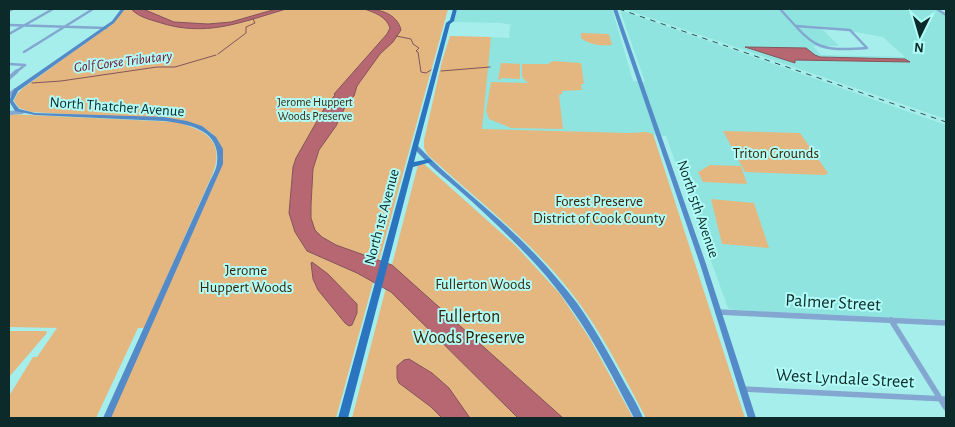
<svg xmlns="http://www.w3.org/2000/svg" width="955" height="427" font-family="'Alegreya Sans',sans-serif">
  <rect width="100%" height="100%" fill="#a5eeeb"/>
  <path fill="#8fe4e0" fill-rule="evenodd" d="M457 9H612L633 81 645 82 620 10 946 125V320L734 310 728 308 666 136 481 129 491 37 509 38 510 26 513 25 501 23 453 22Z
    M624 9H936L946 15V119ZM795 25 823 26 883 37 905 57 821 55 813 46H839L820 27Z"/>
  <path fill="#e4b780" d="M125 9H448L336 418H110L218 175C230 143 215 129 185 121L31 112 19 108 14 101 17 94 23 88 112 24Z
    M581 33 609 34 612 45C601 46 590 45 581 38Z
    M450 36 491 37 482 129 630 133 646 132 653 134 745 418H646C623 375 601 330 570 291 530 240 476 199 428 155L424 148V140L442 61Z
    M553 61 581 63 584 84H581L582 90 562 91V94L559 95 563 129 511 128 489 119 486 111 491 82 528 83 522 77V64H548Z
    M501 63 520 64V79L503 78 498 80Z
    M9 114 176 122C205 130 225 140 213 173L144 328H138L96 418H9V396L33 357H37L57 328 9 327Z
    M723 131 800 133 828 173 825 175 745 172Z
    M423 163 516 246 560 294 590 339 633 418H352L418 165Z
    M710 165 741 166 747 184 703 182 698 172Z
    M711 199 754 203 769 248 722 244Z
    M9 331H46L47 333 10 376H9Z"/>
  <path fill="#b66771" stroke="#83555b" d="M131 9H143L174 22 208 24 231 22 276 9H286C242 22 205 38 158 22 148 19 139 17 131 9Z
    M364 9C379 9 397 13 401 30L393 42 380 54 357 86 354 96 347 103 336 126 319 150 313 169 311 205V218L315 230 322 237 336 245 392 265 563 418H518L391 292 357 273 307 251 295 232 289 213 293 167 296 158 325 107 335 95 334 94 387 34 390 28C387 17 374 12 364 9Z
    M745 47 806 48 815 55 820 57 905 59 910 62 795 60V63Z
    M312 262 328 274 357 304V313L352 325 349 326 345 323 318 290 313 279 311 263Z
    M409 359 432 373 449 388 470 418H442L431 407 399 383 397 378V366L404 360Z"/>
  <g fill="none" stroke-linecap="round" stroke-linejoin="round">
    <path stroke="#83555b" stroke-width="1" d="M396 36 411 39 413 44 419 48 416 51 418 52 421 72 426 73 431 70
      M218 54 246 33V27L255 23 253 19
      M441 71 490 67
      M32 83 61 81 157 67H175L216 55"/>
    <path stroke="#83a7d0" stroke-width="2.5" d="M780 9C814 46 814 52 867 48L850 30 796 26
      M937 9 946 15
      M9 11 13 9
      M9 25 106 28
      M9 34 53 9
      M24 52 93 9
      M9 64 25 65
      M16 72 25 65"/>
    <path stroke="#83a7d0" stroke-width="4" d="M9 78 17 71
      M9 95 16 90
      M9 113 22 112"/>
    <path stroke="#83a7d0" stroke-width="5.5" d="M718 312 946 323
      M891 320 946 408
      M743 389 946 399"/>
    <path fill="#538ac7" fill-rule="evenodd" d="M121 9H125L114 23 18 91 13 101 19 109 35 113 164 117 187 121 202 126 216 137 223 149V164L111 418H103L210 181C213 175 217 168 217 162 221 130 189 124 164 121L35 115 15 111 9 101 14 89 112 21Z
      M613 9H617L706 264 756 418H748L700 264Z
      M416 145 418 146C449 179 486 206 519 238 540 258 559 280 577 303 594 327 608 352 622 378 629 391 638 405 643 418H634C604 359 576 306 529 257 507 234 484 212 460 191 444 177 427 164 413 147Z"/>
    <path fill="#2a74c0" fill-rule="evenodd" d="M453 9H457L454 21 450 24 414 162 429 159 432 161 431 162 413 167 348 418H338L446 23 450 20Z"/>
    <path stroke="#2c5453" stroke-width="1" stroke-dasharray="5.5 5.5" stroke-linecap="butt" d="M619 9 946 122"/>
  </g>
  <g text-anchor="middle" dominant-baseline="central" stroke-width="4" stroke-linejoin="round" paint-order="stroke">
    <g font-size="12" fill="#392507" stroke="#b2fcf8">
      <text x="315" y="102">Jerome Huppert<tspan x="315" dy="14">Woods Preserve</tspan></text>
    </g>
    <g font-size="14" font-style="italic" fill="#6e0827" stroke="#b2fcf8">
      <text transform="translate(123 62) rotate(-7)">Golf Corse Tributary</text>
    </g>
    <g font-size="15" fill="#0b2a29" stroke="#b2fcf8">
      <text transform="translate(117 107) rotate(4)">North Thatcher Avenue</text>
      <text transform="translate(698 209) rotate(71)">North 5th Avenue</text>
      <text transform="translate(382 217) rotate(-75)">North 1st Avenue</text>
    </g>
    <g font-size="15" fill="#392507" stroke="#b2fcf8">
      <text x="776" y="153">Triton Grounds</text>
      <text x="599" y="201">Forest Preserve<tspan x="599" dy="17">District of Cook County</tspan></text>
      <text x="246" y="270">Jerome<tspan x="246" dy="17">Huppert Woods</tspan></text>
      <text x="483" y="284">Fullerton Woods</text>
    </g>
    <g font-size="18" fill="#0b2a29" stroke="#b2fcf8">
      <text transform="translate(833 303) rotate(3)">Palmer Street</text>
      <text transform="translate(845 379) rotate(3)">West Lyndale Street</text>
    </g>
    <g font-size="18" fill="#392507" stroke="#b2fcf8">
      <text x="469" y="317">Fullerton<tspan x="469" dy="21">Woods Preserve</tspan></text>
    </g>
  </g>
  <rect width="955" height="427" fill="none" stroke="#0b2a29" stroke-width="20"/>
  <g transform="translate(920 35) rotate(185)" stroke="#b2fcf8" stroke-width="4" paint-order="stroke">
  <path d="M0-4L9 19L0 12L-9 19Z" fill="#0b2a29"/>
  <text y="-8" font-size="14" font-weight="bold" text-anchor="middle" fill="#0b2a29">N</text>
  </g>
</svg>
